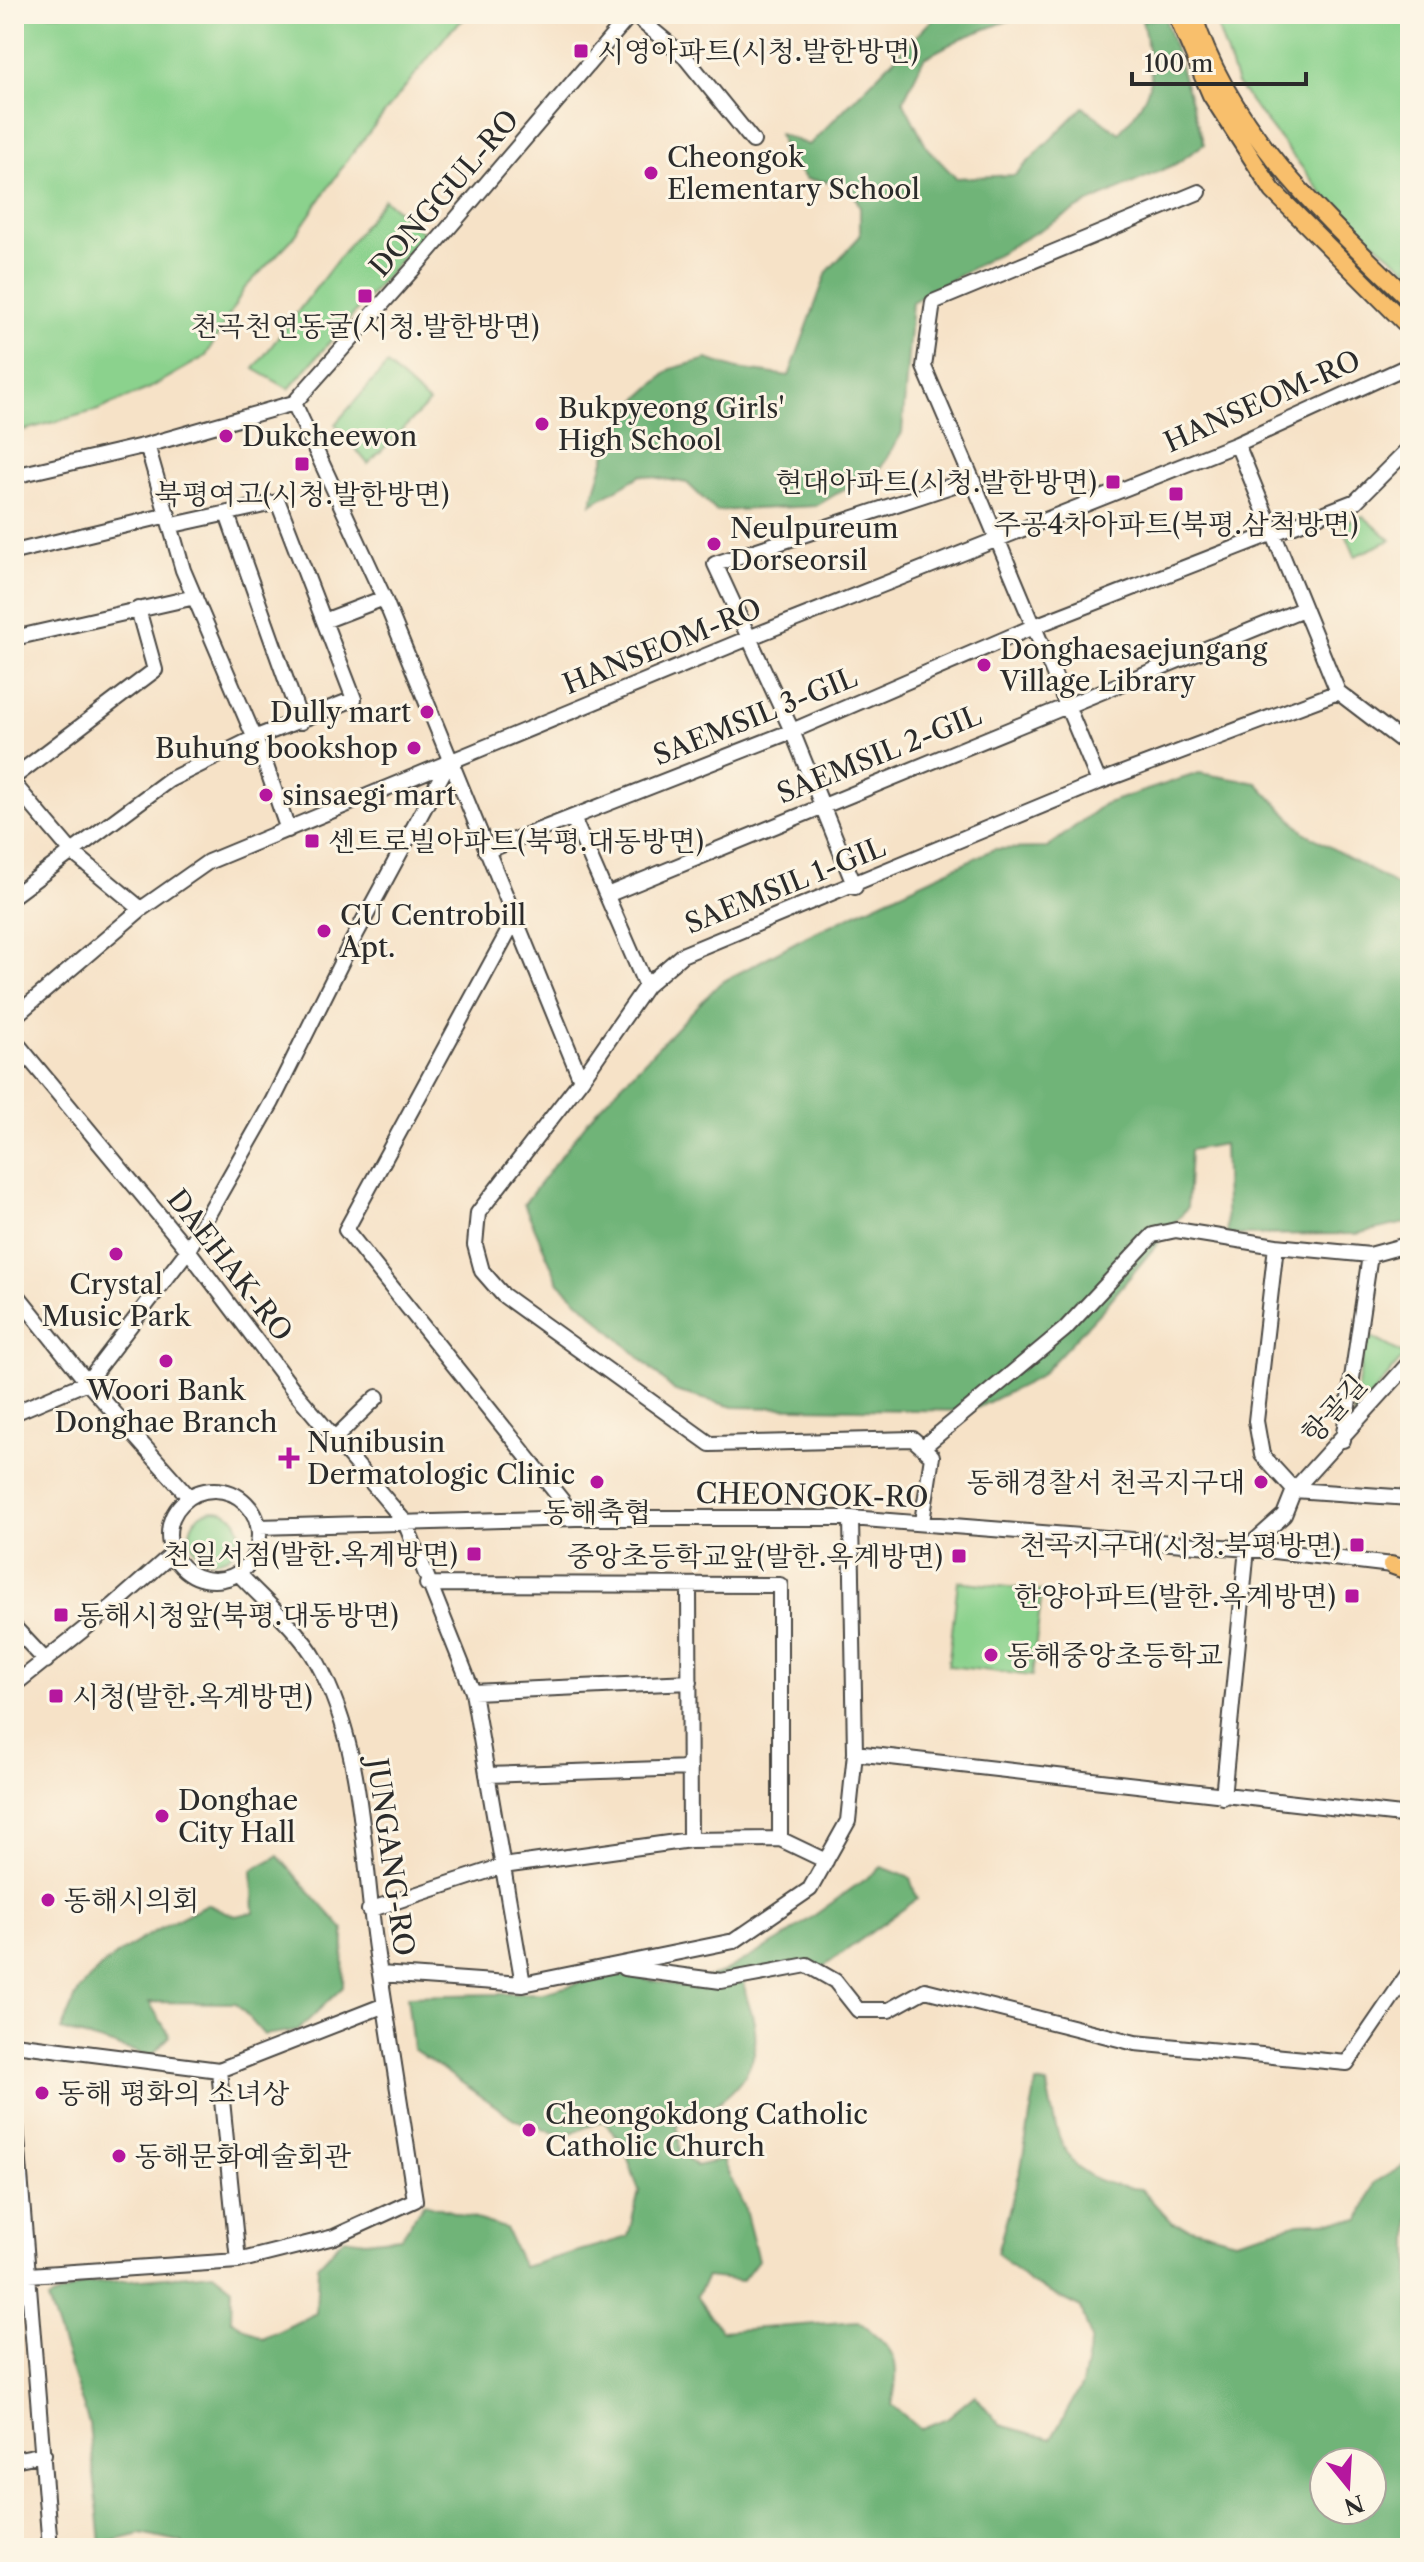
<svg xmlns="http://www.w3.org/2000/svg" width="1424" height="2562" font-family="'Libre Caslon Text','Noto Serif KR',serif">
  <rect width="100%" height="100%" fill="#fcf5e5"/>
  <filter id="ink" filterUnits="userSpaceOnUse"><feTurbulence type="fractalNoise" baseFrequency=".0125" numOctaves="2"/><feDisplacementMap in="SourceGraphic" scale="16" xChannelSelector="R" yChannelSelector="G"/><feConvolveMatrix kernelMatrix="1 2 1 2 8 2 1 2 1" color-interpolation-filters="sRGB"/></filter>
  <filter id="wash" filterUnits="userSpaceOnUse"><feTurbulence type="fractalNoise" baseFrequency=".006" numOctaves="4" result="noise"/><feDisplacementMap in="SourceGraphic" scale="32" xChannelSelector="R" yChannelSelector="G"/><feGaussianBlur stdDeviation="1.8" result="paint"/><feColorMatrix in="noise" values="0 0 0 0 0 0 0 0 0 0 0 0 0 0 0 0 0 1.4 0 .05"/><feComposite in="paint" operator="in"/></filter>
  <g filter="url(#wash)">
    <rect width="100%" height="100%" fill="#f6e2c7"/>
    <path fill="#8bd28d" stroke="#5b7e5c" stroke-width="2" d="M14 14H470L449 32 348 159 295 236 244 289 206 356 150 388 98 410 14 433Z
      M1213 14H1410V271L1336 211 1237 84Z
      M384 199 424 233 289 389 254 369Z
      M387 365 429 403 368 464 335 424Z
      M1363 516 1391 540 1355 556 1342 524Z
      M1366 1334 1405 1355 1353 1418Z
      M190 1535a25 25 0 1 1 50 0a25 25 0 1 1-50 0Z
      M958 1581 1042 1591 1032 1676 948 1666Z"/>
    <path fill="#70b478" stroke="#4e7052" stroke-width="2" fill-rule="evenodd" d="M938 14H1026L962 38 924 58 903 101 927 148 956 178 1015 175 1083 107 1119 133C1159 87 1154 77 1142 20L1165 18 1204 144 1176 164 1088 203 912 302 902 433 881 467 816 506 716 511 687 483 641 475 591 504 606 454 637 400 671 369 707 359 737 369 789 376 827 272 860 236V208L851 185 806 179 785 154 779 134 809 145Z
      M1199 773 1257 783 1304 832 1410 893V1222L1356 1234 1227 1235 1224 1144 1190 1150 1187 1208 1103 1309 1039 1377 971 1411 733 1407 675 1391 559 1283 524 1204 595 1112 720 983 807 936 994 849 1047 848 1104 804Z
      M278 1856 344 1930 343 1987 298 2030 264 2035 236 2003 149 2002 170 2036 151 2056 61 2030C68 2016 73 1998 83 1986 114 1949 165 1926 207 1904L235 1916 254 1912 252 1870Z
      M882 1867 910 1878 917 1899 823 1967 744 1980C744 1997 751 2007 754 2023 764 2076 721 2107 677 2124L680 2151 696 2166 722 2160 744 2206 758 2260 742 2281 707 2277 696 2296 721 2331 858 2321C895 2349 902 2358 892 2405L920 2429 947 2418 975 2395 1000 2425 1051 2439 1082 2385 1091 2339 1081 2308 1030 2283 997 2253 1021 2168 1036 2083 1047 2085C1058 2150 1069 2183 1141 2189L1172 2223 1235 2240 1299 2223 1360 2220 1374 2183 1405 2165 1406 2104 1410 2091V2548H185L182 2543 141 2534 101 2544 89 2424 48 2300 83 2284 213 2273 232 2288 231 2319 263 2339 316 2313 318 2266 344 2238 365 2241 401 2237 424 2203 505 2228 523 2267 628 2237 639 2191 622 2141 603 2121 563 2136 516 2120 413 2049 407 1996 543 1993 617 1973 679 1986 722 1973 780 1940ZM1324 2462H1372V2510H1324Z"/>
  </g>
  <g filter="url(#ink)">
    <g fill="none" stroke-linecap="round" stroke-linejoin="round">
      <defs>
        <path id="minor" d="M633 14 685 57 753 141
          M294 403 384 598 581 1080
          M147 445 183 570 264 760 288 830
          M14 476 147 445 294 403 429 251 631 14
          M972 479 924 367 933 302 1199 192
          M227 514 301 722
          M14 552 168 515
          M324 621 384 598
          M14 638 195 597
          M1338 692 1410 747
          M14 777 155 670 138 609
          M14 784 71 851 141 909
          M573 818 646 986
          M486 851 792 731 1035 626 1356 501 1410 447
          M855 887 792 731 715 564 972 479 1099 782
          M14 895 169 780 254 738 354 699 278 502 173 525
          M607 895 1303 609
          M514 921 346 1230 576 1518
          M14 1017 141 909 208 862 751 637 1237 444 1410 365
          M14 1040 188 1250 295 1392 405 1522 473 1692 523 1984
          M14 1291 87 1382 189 1497
          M14 1413 87 1382 188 1250 272 1102 347 951 449 762
          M336 1437 377 1397
          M1343 1440 1370 1255
          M923 1447 1065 1329 1153 1235 1176 1230 1276 1246
          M169 1535a45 45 0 1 1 90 0a45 45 0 1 1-90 0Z
          M1294 1490 1410 1362
          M1294 1490 1410 1498
          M922 1522 932 1456 913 1439 710 1444 503 1295 482 1271 475 1245 478 1213 581 1080 646 986 682 955 1099 782 1338 692 1237 444
          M259 1527 576 1518H851L1274 1551 1400 1566
          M239 1574C262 1599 300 1631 316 1660 369 1755 361 1869 380 1974L523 1984 734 1941 810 1889 848 1821 855 1753 851 1518
          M427 1584 780 1585V1839
          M689 1585 690 1840
          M14 1627 46 1661
          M14 1685 113 1606 172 1554
          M473 1692 690 1682
          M855 1753 1410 1816
          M487 1775 690 1768
          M1223 1797 1247 1548 1284 1515 1294 1490 1262 1455 1256 1421 1276 1246 1370 1255 1410 1244
          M369 1910 503 1866 690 1840 780 1839 826 1861
          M624 1968 721 1981 807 1965 835 1981 858 2010H889L925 1990 1135 2043 1347 2063 1410 1971
          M14 2044 219 2070 385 2005
          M219 2070 238 2261
          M14 2100 50 2548
          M14 2276 238 2261 334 2237 415 2200 380 1974
          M14 2460 44 2454"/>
        <path id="major" d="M1176 14 1211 95 1273 191 1410 328
          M1193 14C1230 132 1324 217 1410 300
          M1391 1565 1410 1572"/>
      </defs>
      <use href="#minor" stroke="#494642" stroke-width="18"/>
      <use href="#major" stroke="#494642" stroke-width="20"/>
      <use href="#minor" stroke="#fff" stroke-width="14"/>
      <use href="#major" stroke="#f8bf6c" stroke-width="16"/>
    </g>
  </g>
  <g fill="#b5179e" stroke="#fcf5e5" stroke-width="3">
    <rect x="573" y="43" width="16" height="16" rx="4"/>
    <circle cx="651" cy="173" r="8"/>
    <rect x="357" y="288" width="16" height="16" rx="4"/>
    <circle cx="542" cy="424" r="8"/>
    <circle cx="226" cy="436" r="8"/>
    <rect x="294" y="456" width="16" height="16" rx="4"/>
    <rect x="1105" y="474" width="16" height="16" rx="4"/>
    <rect x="1168" y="486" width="16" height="16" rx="4"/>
    <circle cx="714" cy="544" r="8"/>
    <circle cx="984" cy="665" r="8"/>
    <circle cx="427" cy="712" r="8"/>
    <circle cx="414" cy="748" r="8"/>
    <circle cx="266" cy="795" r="8"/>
    <rect x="304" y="833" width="16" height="16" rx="4"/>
    <circle cx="324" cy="931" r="8"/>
    <circle cx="116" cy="1254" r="8"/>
    <circle cx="166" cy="1361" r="8"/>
    <path d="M285 1446h8v8h8v8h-8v8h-8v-8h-8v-8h8z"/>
    <circle cx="597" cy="1482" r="8"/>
    <circle cx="1261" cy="1482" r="8"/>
    <rect x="1349" y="1537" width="16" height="16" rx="4"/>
    <rect x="466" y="1546" width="16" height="16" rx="4"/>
    <rect x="951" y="1548" width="16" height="16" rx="4"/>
    <rect x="1344" y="1588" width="16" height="16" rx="4"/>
    <rect x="53" y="1607" width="16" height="16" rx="4"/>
    <circle cx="991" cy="1655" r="8"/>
    <rect x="48" y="1688" width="16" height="16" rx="4"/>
    <circle cx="162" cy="1816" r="8"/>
    <circle cx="48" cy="1900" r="8"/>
    <circle cx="42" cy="2093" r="8"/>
    <circle cx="529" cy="2130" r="8"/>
    <circle cx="119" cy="2156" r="8"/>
  </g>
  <g text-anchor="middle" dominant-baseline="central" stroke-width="6" stroke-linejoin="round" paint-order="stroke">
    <g font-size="28" fill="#2b2b2b" stroke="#fcf5e5" text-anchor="start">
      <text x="597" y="51">시영아파트(시청.발한방면)</text>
      <text x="667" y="157">Cheongok<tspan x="667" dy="32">Elementary School</tspan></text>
      <text x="365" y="326" text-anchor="middle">천곡천연동굴(시청.발한방면)</text>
      <text x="558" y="408">Bukpyeong Girls'<tspan x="558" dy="32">High School</tspan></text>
      <text x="242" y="436">Dukcheewon</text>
      <text x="1097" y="482" text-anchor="end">현대아파트(시청.발한방면)</text>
      <text x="302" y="494" text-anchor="middle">북평여고(시청.발한방면)</text>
      <text x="1176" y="524" text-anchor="middle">주공4차아파트(북평.삼척방면)</text>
      <text x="730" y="528">Neulpureum<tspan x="730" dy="32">Dorseorsil</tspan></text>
      <text x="1000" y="649">Donghaesaejungang<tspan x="1000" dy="32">Village Library</tspan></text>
      <text x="411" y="712" text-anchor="end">Dully mart</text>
      <text x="398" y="748" text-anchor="end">Buhung bookshop</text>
      <text x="282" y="795">sinsaegi mart</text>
      <text x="328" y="841">센트로빌아파트(북평.대동방면)</text>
      <text x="340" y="915">CU Centrobill<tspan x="340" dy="32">Apt.</tspan></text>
      <text x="116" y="1284" text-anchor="middle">Crystal<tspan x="116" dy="32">Music Park</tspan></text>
      <text x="166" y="1390" text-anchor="middle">Woori Bank<tspan x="166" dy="32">Donghae Branch</tspan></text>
      <text x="307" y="1442">Nunibusin<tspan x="307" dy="32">Dermatologic Clinic</tspan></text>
      <text x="1245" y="1482" text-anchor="end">동해경찰서 천곡지구대</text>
      <text x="597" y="1512" text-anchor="middle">동해축협</text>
      <text x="1341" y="1545" text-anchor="end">천곡지구대(시청.북평방면)</text>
      <text x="458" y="1554" text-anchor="end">천일서점(발한.옥계방면)</text>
      <text x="943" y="1556" text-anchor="end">중앙초등학교앞(발한.옥계방면)</text>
      <text x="1336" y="1596" text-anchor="end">한양아파트(발한.옥계방면)</text>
      <text x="77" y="1615">동해시청앞(북평.대동방면)</text>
      <text x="1007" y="1655">동해중앙초등학교</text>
      <text x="72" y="1696">시청(발한.옥계방면)</text>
      <text x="178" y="1800">Donghae<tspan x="178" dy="32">City Hall</tspan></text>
      <text x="64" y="1900">동해시의회</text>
      <text x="58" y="2093">동해 평화의 소녀상</text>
      <text x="545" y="2114">Cheongokdong Catholic<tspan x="545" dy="32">Catholic Church</tspan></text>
      <text x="135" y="2156">동해문화예술회관</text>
    </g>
    <g font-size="28" fill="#2b2b2b" stroke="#fcf5e5">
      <text transform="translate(444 193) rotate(-49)">DONGGUL-RO</text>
      <text transform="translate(1262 401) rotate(-24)">HANSEOM-RO</text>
      <text transform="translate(662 646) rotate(-22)">HANSEOM-RO</text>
      <text transform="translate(755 716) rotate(-22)">SAEMSIL 3-GIL</text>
      <text transform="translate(879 754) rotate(-22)">SAEMSIL 2-GIL</text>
      <text transform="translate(785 885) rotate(-22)">SAEMSIL 1-GIL</text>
      <text transform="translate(230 1265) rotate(52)">DAEHAK-RO</text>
      <text transform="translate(1334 1409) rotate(-48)">항골길</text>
      <text transform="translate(812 1495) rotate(1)">CHEONGOK-RO</text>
      <text transform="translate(391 1857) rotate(82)">JUNGANG-RO</text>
    </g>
  </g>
  <rect width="1424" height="2562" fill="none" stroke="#fcf5e5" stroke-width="48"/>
  <g transform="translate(1348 2486) rotate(162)"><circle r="38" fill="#fcf5e5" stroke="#a8a49b" stroke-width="2"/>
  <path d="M0-6L14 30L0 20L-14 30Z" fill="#b5179e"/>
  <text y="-12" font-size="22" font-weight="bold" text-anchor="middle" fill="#2b2b2b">N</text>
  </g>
  <path d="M1132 72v12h174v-12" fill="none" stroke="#2b2b2b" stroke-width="4"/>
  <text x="1144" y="72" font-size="24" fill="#2b2b2b" stroke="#fcf5e5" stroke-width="6" paint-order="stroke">100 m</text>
</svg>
